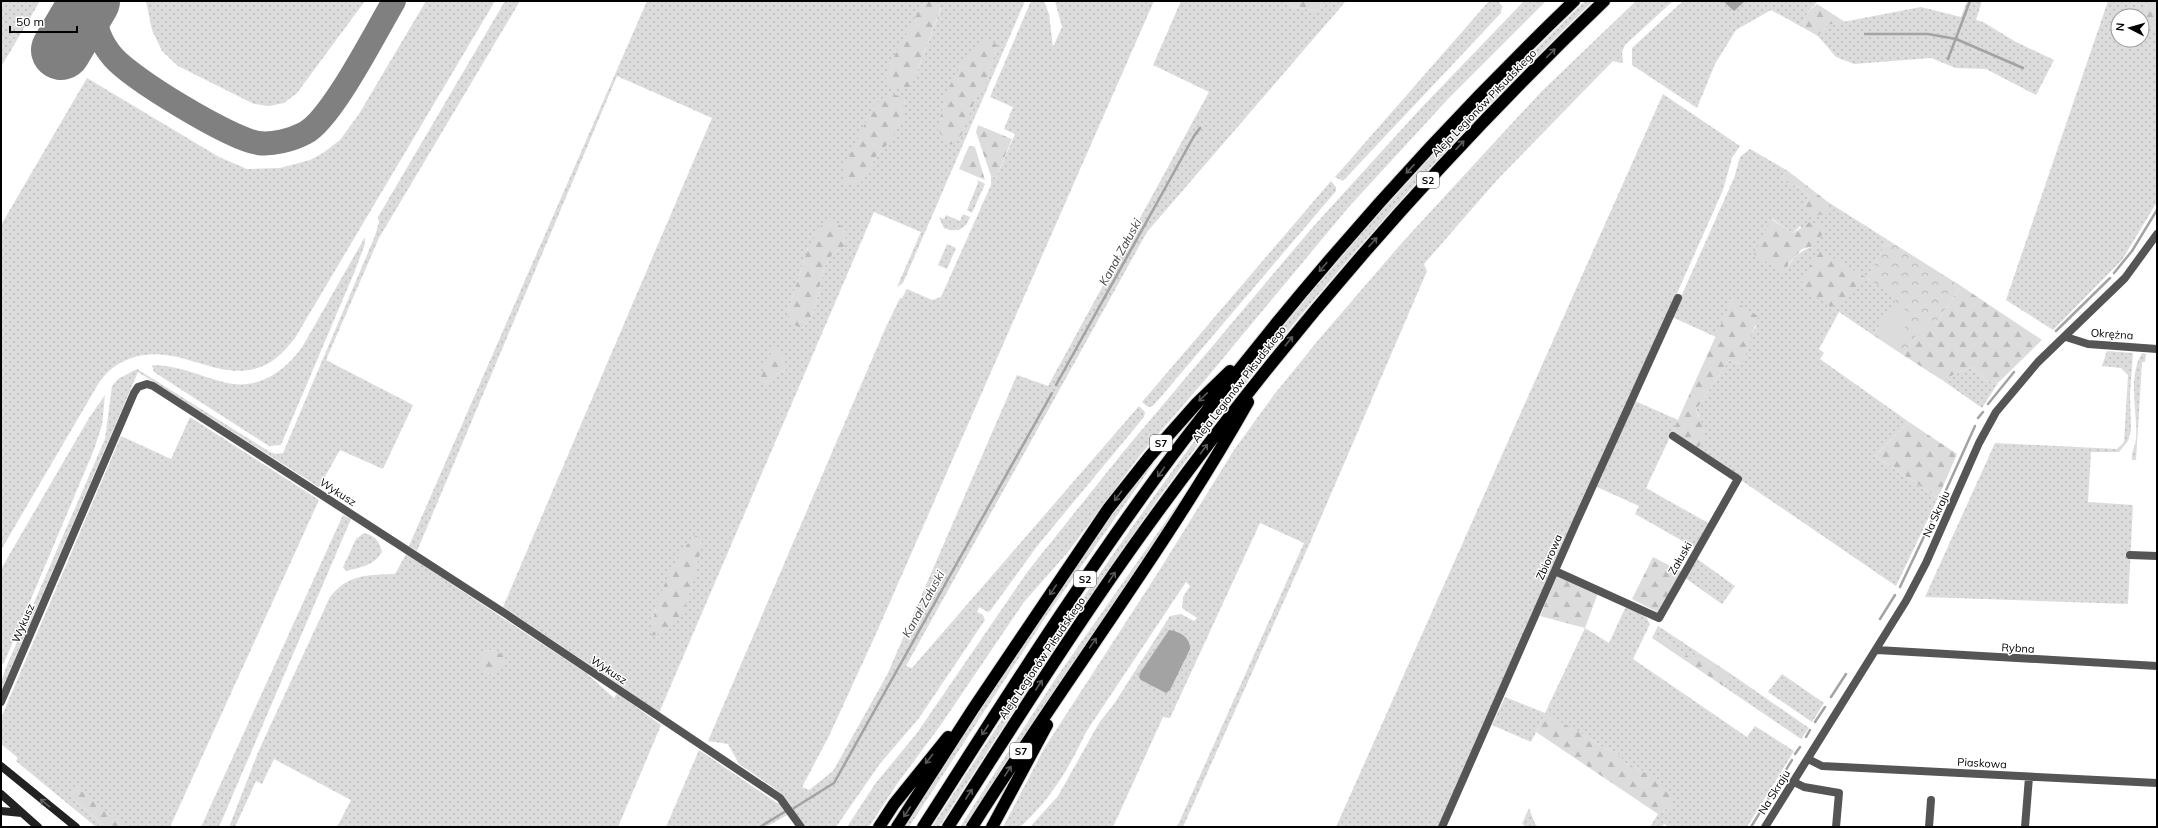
<svg xmlns="http://www.w3.org/2000/svg" width="2158" height="828" font-family="Mulish,sans-serif">
  <defs>
    <pattern id="grass-dots" width="8" height="8" patternUnits="userSpaceOnUse"><rect width="8" height="8" fill="#dcdcdc"/><path d="M2 2h.1M6 6h.1" fill="none" stroke="#bbb" stroke-width="1.8" stroke-linecap="round"/></pattern>
    <pattern id="forest-firs" width="22" height="20" patternUnits="userSpaceOnUse"><rect width="22" height="20" fill="#dcdcdc"/><path d="M5 1l3.5 6h-7zM16 11l3.5 6h-7z" fill="#bbb"/></pattern>
    <pattern id="park-crowns" width="20" height="18" patternUnits="userSpaceOnUse"><rect width="20" height="18" fill="#dcdcdc"/><path d="M2 6a3 3 0 1 1 6 0M12 15a3 3 0 1 1 6 0" fill="none" stroke="#bbb"/></pattern>
  </defs>
  <rect width="100%" height="100%" fill="#fff"/>
  <path fill="url(#grass-dots)" fill-rule="evenodd" d="M1 1H40L1 67Z
    M146 1H365L297 93 284 103 269 106 254 104 178 66 162 51 152 30Z
    M426 1H495L295 338C286 349 276 361 263 366 217 385 178 340 129 359 115 364 105 373 97 386L1 550V225L87 78 219 157 247 169 280 168 310 160 323 153 340 140 359 114Z
    M505 1H520L379 238 326 360 413 405 383 469 340 450 319 487 138 372 1 691 2 679 7 665 105 439 112 386 118 379 137 369 270 452 276 454 283 453 375 236 379 222 378 217Z
    M647 1H927L921 6 914 80 941 8 936 1H1025L903 283 897 287 921 232 874 212 659 713 617 683 503 607 712 118 617 76 417 551 409 546ZM997 45 987 80 975 100 958 140ZM905 98C905 123 892 138 877 156 871 164 866 174 860 183ZM844 247C840 249 836 251 833 254 816 269 823 311 802 328L788 311 808 248ZM774 349 786 370 777 374 767 388ZM695 534 702 543 652 618 674 566Z
    M1031 1H1044L1049 14 1053 47 1062 27 1055 1H1154L875 636 829 736 802 787 809 790 833 771 887 675 1017 375 1048 386 1209 92 1153 65 1181 1H1284L1291 6 1315 11 1327 1H1346L1147 232 906 666 912 668 1139 406 1145 412 1144 417 1038 545 990 611 988 612 979 607 977 612 983 615 985 620 919 718 879 765 836 827H805L789 803 774 788 739 764 728 744 708 741 885 329 900 298H902L907 289 932 300 941 297 991 185V176L996 178 1015 134 1004 129 1013 107 990 97Z
    M1489 1H1498L1502 6 1501 13 1343 181 1335 177Z
    M1524 1H1546L1447 100 1347 209 1205 380 1141 454 1068 552 1024 602 940 726 897 784 869 827H847L875 784 917 733 1028 571 1124 451 1312 228 1422 107Z
    M1585 1H1593C1466 124 1347 255 1237 394 1128 532 1033 680 939 827H932C1027 680 1123 533 1230 394 1337 254 1458 123 1585 1Z
    M1636 1H1673L1625 45 1622 52 1623 62 1620 63 1613 61 1497 180 1424 264 1427 271 1309 545 1183 827H1177L1304 543 1260 523 1170 718 1163 717 1113 827H1030L1058 796 1099 723 1114 704 1170 616 1181 614 1194 621 1197 618 1182 608 1183 597 1190 586 1186 582 1086 732C1068 770 1051 799 1020 827H1003L1045 747 1159 571 1234 450 1273 396 1320 338 1400 245 1478 160 1542 91Z
    M1683 1H1818L1807 13 1802 27 1771 10 1736 30 1715 64 1697 108 1632 65V48Z
    M1967 1H1982L1976 20 1983 22 2016 42 2054 60 2036 95 1986 69 1956 68 1931 58 1854 64 1836 57 1818 36 1827 25 1921 7 1961 17Z
    M2108 1H2148L2142 18V16H2118V40H2142V27L2157 29V202L2122 260 2053 330 2006 300Z
    M1663 94 1740 146 1732 158 1723 190 1691 262 1438 827H1336Z
    M1750 149 1788 171 1781 177 1784 182 1799 187 1809 196 1805 206 1826 212 1828 202 1888 240 1867 278 1898 298 1873 335 1839 312 1819 349 1824 353 1820 359 1909 422 1875 456 1938 498 1896 586 1697 450 1699 416 1696 410 1729 360 1739 364 1756 326 1732 300 1716 337 1672 317 1734 178 1740 157ZM1772 219 1793 233 1800 226 1814 246C1798 251 1791 260 1783 274Z
    M977 180 985 184 972 213 967 210 978 183Z
    M1331 181 1336 187V191L1153 406 1148 407 1142 402Z
    M963 214 970 217C965 230 957 233 944 228L939 217 944 219 946 215 960 221Z
    M365 237V244L354 273 281 445 269 446 154 372 152 365C179 365 202 377 227 383 260 390 287 370 304 344Z
    M947 244 956 248 947 269 938 265Z
    M2107 351 2133 353 2130 394 2131 430 2128 441 2119 452H2091L2088 502 2133 505 2128 604 1925 597 1995 443 2117 449 2124 442 2128 375 2121 368 2102 366Z
    M2142 353 2146 354 2145 362H2142L2136 460H2132C2131 452 2135 447 2136 439 2138 412 2127 378 2142 353Z
    M1971 367 1985 380 1998 383 1982 408 1942 380Z
    M105 395 102 425 93 452 4 663 1 665V569L89 418Z
    M1635 401 1678 420 1646 488 1710 524 1695 548 1635 514 1639 506 1597 487Z
    M190 417 319 500 170 827H125L77 788 71 797 106 827H96L16 761 18 758 1 744V718L121 436 171 459Z
    M1153 462 1154 463 1047 615 909 827H904L1044 613 1133 485Z
    M1189 488 1162 532 1058 684 965 827H960L1054 681Z
    M343 515 351 519 219 827H201Z
    M364 533C376 536 379 541 382 552 375 565 361 567 347 571L343 568 344 565 356 539Z
    M406 554 586 673 614 698 617 693 661 725 618 827H337L351 800 274 759 262 784 256 781 235 827H229L259 750 330 597C348 574 367 575 395 574ZM494 650 495 675 486 673 484 651Z
    M1696 558 1735 586 1722 604 1685 578Z
    M1627 604 1646 617 1650 624 1633 659 1747 737 1755 726 1794 751 1747 827H1669L1664 824 1662 827H1650L1658 814 1671 806 1641 770 1625 763 1617 753 1602 747 1591 739 1545 714 1531 742 1492 725 1505 697 1545 713 1585 628 1609 643Z
    M1658 626 1699 653 1689 657 1672 645 1666 639 1653 636Z
    M1731 674 1809 728 1801 739 1723 686Z
    M1782 674 1824 703 1812 722 1768 692Z
    M699 750 777 803 784 806 789 814 766 827H666Z
    M1529 808 1535 824 1539 827H1526L1522 824Z"/>
  <path fill="url(#forest-firs)" d="M927 1H936L941 7 914 80 908 88 888 87 885 74 921 6Z
    M1284 1H1327L1315 11 1291 6Z
    M2148 1H2157V29L2142 27V18Z
    M1817 4 1845 22 1827 25 1818 36 1802 27 1807 13Z
    M988 39 997 45 987 81 975 100 962 134 951 145 938 131C945 91 954 64 988 39Z
    M889 93 905 98 904 116 891 140 876 157 867 173 856 187 844 183 843 169 874 105Z
    M978 125 1012 139 996 178 991 176 976 132Z
    M969 146 975 147 985 180 959 169Z
    M1788 171 1828 202 1827 212 1816 216 1807 213 1805 206 1809 196 1799 187 1784 182 1781 177Z
    M1771 219 1793 233 1810 222 1823 225 1824 232 1814 246 1802 249 1789 263 1784 274 1754 254Z
    M833 220 847 231 844 247C840 249 836 251 833 254 816 269 823 311 802 328L789 323 788 311 808 248 822 224Z
    M1821 251 1867 278 1849 296 1831 307 1801 286 1804 274Z
    M1961 286 2042 340 1998 383 1985 380 1971 367 1942 380 1903 355 1928 317 1936 323Z
    M1732 300 1758 316 1744 361 1739 364 1729 360 1696 410C1703 428 1709 432 1697 450L1672 433Z
    M774 349 785 358 786 370 777 374 767 389 760 381 766 360Z
    M1909 422 1957 454 1938 498 1875 456Z
    M695 534 702 542C697 568 690 606 673 626 667 632 658 634 651 636 653 601 673 562 695 534Z
    M1653 557 1682 572 1659 613 1632 599Z
    M1557 576 1598 593 1585 628 1540 616Z
    M1653 636 1666 639 1672 645 1689 657 1699 653 1731 674 1723 686 1652 638Z
    M494 650 503 655V666L495 675 486 673 477 667 484 651Z
    M1545 713 1591 739 1602 747 1617 753 1625 763 1641 770 1674 796 1671 806 1658 814 1536 732Z
    M77 787 125 827H106L71 797Z"/>
  <path fill="url(#park-crowns)" d="M1888 240 1961 286 1936 323 1928 318 1903 355 1873 335 1897 298 1867 278Z"/>
  <path fill="#dcdcdc" d="M1898 305 1913 315 1893 346 1877 336Z"/>
  <path fill="#a3a3a3" d="M1723 1H1745L1734 11Z
    M1169 630C1179 631 1191 638 1190 649L1170 690 1166 693 1141 680 1139 677 1140 673Z"/>
  <g fill="none" stroke-linecap="round" stroke-linejoin="round">
    <path stroke="#a3a3a3" stroke-width="2.5" d="M1865 34H1928L1956 39 2023 68
      M1948 59 1970 1
      M2114 273 2132 251 2157 210
      M2056 331 2110 278
      M1056 385 1194 136 1200 128
      M1988 404 2014 372
      M1978 418 1983 412
      M1942 499 1975 426
      M1900 587 1938 507
      M1880 619 1895 595
      M1831 697 1846 674
      M1815 722 1825 707
      M1806 737 1810 730
      M1795 754 1800 747
      M794 808 834 783 1052 393
      M760 827 786 811
      M1751 827 1792 760"/>
    <path stroke="#808080" stroke-width="24" d="M95 1C93 22 99 41 113 57 132 79 229 138 258 143 272 145 292 140 305 133 332 119 376 31 394 1"/>
    <path stroke="#808080" stroke-width="60" d="M61 50 90 1"/>
    <defs>
      <path id="highway" d="M879 827 894 804 948 737
        M897 827 973 709 1108 509 1150 456 1197 403 1230 371
        M923 827C1007 696 1090 564 1184 440 1303 284 1432 137 1574 1
        M948 827C1016 721 1083 614 1157 513 1291 329 1440 158 1604 1
        M972 827C1062 684 1165 549 1248 402
        M992 827 1047 725"/>
    </defs>
    <use href="#highway" stroke="#dbdbdb" stroke-width="14"/>
    <path stroke="#555" stroke-width="8" d="M2066 337 2088 344 2157 349
      M2130 555 2157 556
      M1555 571 1659 618 1738 479 1673 436
      M1877 650 2157 666
      M1 702 134 393 138 387 147 384 153 386 506 614 780 798 801 827
      M1808 759 1822 766 2157 783
      M1794 782 1804 787 1839 793 1836 827
      M1442 827 1575 525 1678 298
      M1765 827 1906 601 1926 563 1979 443 1996 412 2038 362 2125 278 2157 234
      M1929 827 1931 800
      M2025 827 2029 777"/>
    <path stroke="#222" stroke-width="8" d="M1 766 76 827
      M1 794 38 827
      M1 811 22 813"/>
    <use href="#highway" stroke="#000" stroke-width="12"/>
  </g>
  <defs><path id="oneway-shaft" d="M-6 0H5M1.5-3L5.5 0L1.5 3" fill="none" stroke-width="1.6" stroke-linecap="round" stroke-linejoin="round"/></defs>
  <g stroke="#595959">
    <use href="#oneway-shaft" transform="translate(1551 53) rotate(-45)"/>
    <use href="#oneway-shaft" transform="translate(1460 145) rotate(-47)"/>
    <use href="#oneway-shaft" transform="translate(1410 169) rotate(133)"/>
    <use href="#oneway-shaft" transform="translate(1373 242) rotate(-49)"/>
    <use href="#oneway-shaft" transform="translate(1323 267) rotate(130)"/>
    <use href="#oneway-shaft" transform="translate(1289 341) rotate(-51)"/>
    <use href="#oneway-shaft" transform="translate(1203 397) rotate(136)"/>
    <use href="#oneway-shaft" transform="translate(1204 449) rotate(-53)"/>
    <use href="#oneway-shaft" transform="translate(1161 472) rotate(126)"/>
    <use href="#oneway-shaft" transform="translate(1118 496) rotate(127)"/>
    <use href="#oneway-shaft" transform="translate(1112 577) rotate(-56)"/>
    <use href="#oneway-shaft" transform="translate(1053 590) rotate(124)"/>
    <use href="#oneway-shaft" transform="translate(1093 643) rotate(-55)"/>
    <use href="#oneway-shaft" transform="translate(1039 685) rotate(-57)"/>
    <use href="#oneway-shaft" transform="translate(985 730) rotate(123)"/>
    <use href="#oneway-shaft" transform="translate(929 759) rotate(128)"/>
    <use href="#oneway-shaft" transform="translate(1008 771) rotate(-57)"/>
    <use href="#oneway-shaft" transform="translate(969 794) rotate(-57)"/>
    <use href="#oneway-shaft" transform="translate(907 812) rotate(123)"/>
  </g>
  <use stroke="#646464" href="#oneway-shaft" transform="translate(45 803) rotate(-141)"/>
  <g text-anchor="middle" dominant-baseline="central" stroke-width="3" stroke-linejoin="round" paint-order="stroke">
    <g fill="#fff" stroke="#4c4c4c" stroke-width="1">
      <rect x="1417" y="172" width="22" height="16" rx="3"/>
      <rect x="1150" y="435" width="22" height="16" rx="3"/>
      <rect x="1074" y="571" width="22" height="16" rx="3"/>
      <rect x="1010" y="743" width="22" height="16" rx="3"/>
    </g>
    <g font-size="10" font-weight="bold" fill="#000">
      <text x="1428" y="180">S2</text>
      <text x="1161" y="443">S7</text>
      <text x="1085" y="579">S2</text>
      <text x="1021" y="751">S7</text>
    </g>
    <g font-size="11" fill="#000" stroke="#fff">
      <text transform="translate(1484 103) rotate(-46)">Aleja Legionów Piłsudskiego</text>
      <text transform="translate(2112 334) rotate(4)">Okrężna</text>
      <text transform="translate(1239 384) rotate(-52)">Aleja Legionów Piłsudskiego</text>
      <text transform="translate(338 492) rotate(33)">Wykusz</text>
      <text transform="translate(1936 514) rotate(-66)">Na Skraju</text>
      <text transform="translate(1549 557) rotate(-66)">Zbiorowa</text>
      <text transform="translate(1680 558) rotate(-60)">Załuski</text>
      <text transform="translate(23 623) rotate(-67)">Wykusz</text>
      <text transform="translate(2018 648) rotate(3)">Rybna</text>
      <text transform="translate(1042 658) rotate(-56)">Aleja Legionów Piłsudskiego</text>
      <text transform="translate(609 670) rotate(34)">Wykusz</text>
      <text transform="translate(1982 763) rotate(3)">Piaskowa</text>
      <text transform="translate(1774 792) rotate(-58)">Na Skraju</text>
    </g>
    <g font-size="12" font-style="italic" fill="#444" stroke="#fff">
      <text transform="translate(1120 252) rotate(-61)">Kanał Załuski</text>
      <text transform="translate(923 604) rotate(-61)">Kanał Załuski</text>
    </g>
  </g>
  <rect width="2158" height="828" fill="none" stroke="#000000" stroke-width="4"/>
  <g transform="translate(2130 28) rotate(276)"><circle r="19" fill="#ffffff" stroke="#999999"/>
  <path d="M0-3L7 15L0 10L-7 15Z" fill="#000000"/>
  <text y="-6" font-size="11" font-weight="bold" text-anchor="middle" fill="#000000">N</text>
  </g>
  <path d="M10 26v6h67v-6" fill="none" stroke="#000000" stroke-width="2"/>
  <text x="16" y="26" font-size="12" fill="#000000" stroke="#ffffff" stroke-width="3" paint-order="stroke">50 m</text>
</svg>
